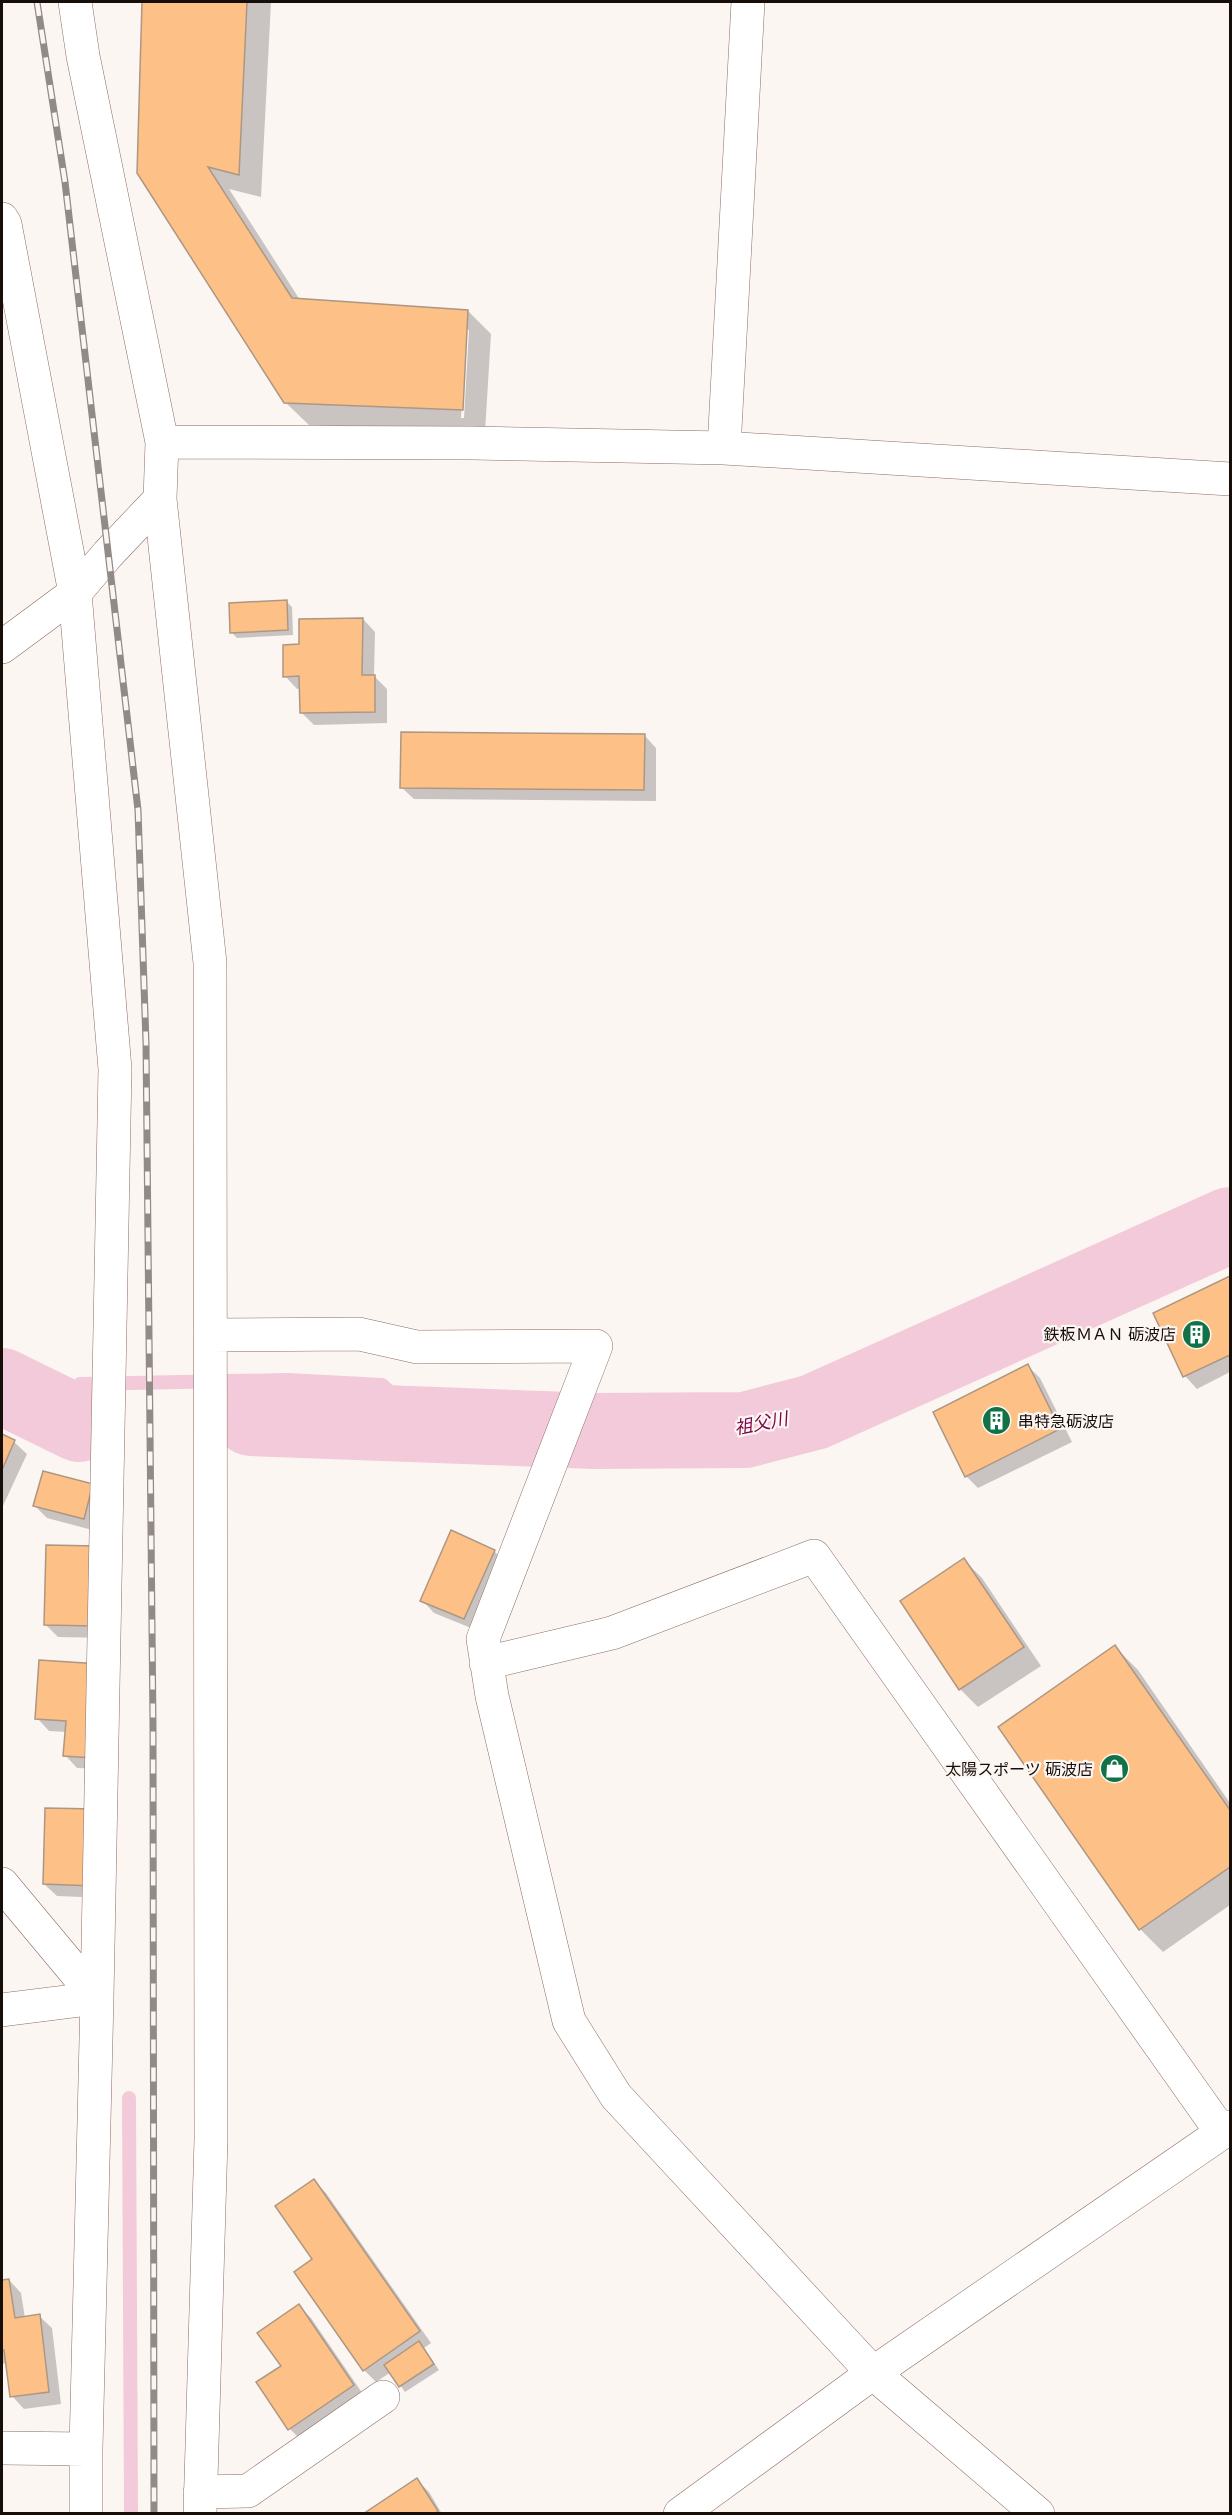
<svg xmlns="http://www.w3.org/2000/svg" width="1232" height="2515" font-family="Mulish,'Noto Sans JP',sans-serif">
  <rect width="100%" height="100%" fill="#fcf6f3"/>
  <path fill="#0003" fill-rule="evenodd" d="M144 2H271L261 197 229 189 300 300 468 311 491 334 485 432 309 425 285 402 139 173ZM466 330H469L464 418H461Z
    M286 601 292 607 293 635 237 638 232 633Z
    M363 619 375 632 374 676 387 689V723L314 725 301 712V688L297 689 285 676 300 646Z
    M644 735 656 748V801L414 799 401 787Z
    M1230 1277V1372L1197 1389 1185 1376 1155 1314Z
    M1028 1366 1040 1378 1072 1442 978 1488 966 1476Z
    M2 1436 14 1442 27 1454 2 1508Z
    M92 1485 96 1531 47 1518 35 1506Z
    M494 1551 506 1563 476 1630 434 1613 422 1600Z
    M108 1559 106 1638 58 1637 45 1624Z
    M964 1560 982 1578 1041 1666 978 1707 960 1689 902 1602Z
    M1115 1647 1138 1670 1230 1803V1905L1163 1952 1140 1929Z
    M41 1662 105 1769 77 1768 65 1755 67 1732 49 1731 37 1718Z
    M47 1810 105 1898 57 1896 44 1884Z
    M314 2181 326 2193 431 2343 424 2348 439 2370 405 2392 391 2372 376 2382 364 2370 314 2260Z
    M9 2280 21 2293 25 2318 39 2316 52 2328 61 2404 24 2409 12 2396 7 2363 2 2364V2281Z
    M299 2306 311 2318 365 2397 302 2441 290 2429 283 2366Z
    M417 2480 429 2492 442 2514H365Z"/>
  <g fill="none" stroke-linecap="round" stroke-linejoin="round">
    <path stroke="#f3cad9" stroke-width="14" d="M80 1384 288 1380 382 1385 424 1424
      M129 2098 131 2514"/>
    <path stroke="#f3cad9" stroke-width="76" d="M2 1386 79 1424
      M251 1418 595 1431 745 1430 814 1412 1230 1225"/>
  </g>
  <path fill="#fdc087" stroke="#ad9783" stroke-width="1.5" d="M142 2H247L239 175 208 167 292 298 468 310 463 410 284 403 137 173Z
    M287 600 288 630 230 633 229 603Z
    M363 618 362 675H375V712L300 713 299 676 283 677V645L299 644V619Z
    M401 732 645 734 644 790 400 788Z
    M1230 1276V1355L1183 1377 1153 1313Z
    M1028 1364 1060 1429 965 1477 933 1412Z
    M2 1434 15 1440 2 1470Z
    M43 1471 93 1484 84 1519 33 1506Z
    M451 1530 495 1550 464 1619 420 1601Z
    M46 1545 97 1546 94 1626 44 1625Z
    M964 1558 1024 1647 959 1690 900 1601Z
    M1115 1645 1230 1810V1867L1139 1930 998 1727Z
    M39 1660 100 1664 93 1758 63 1756 66 1721 35 1719Z
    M45 1808 96 1809 94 1886 43 1884Z
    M314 2179 420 2331 363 2371 294 2272 312 2259 275 2206Z
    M9 2279 15 2318 40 2314 49 2392 10 2397 4 2350H2V2280Z
    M299 2304 354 2385 288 2430 256 2382 281 2366 257 2333Z
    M419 2341 434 2364 399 2387 384 2365Z
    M417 2478 438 2511 435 2514H363Z"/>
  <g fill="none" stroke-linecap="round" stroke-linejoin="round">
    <defs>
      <path id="minor" d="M75 2 83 56 162 442 160 499 210 963 211 2139 200 2514
        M2 219 5 224 75 593 115 1069 97 1998 2 2010
        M162 442 472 443 724 448 1230 479
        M724 448 748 2
        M2 647 75 593 108 554 160 499
        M210 1335 359 1334 417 1347 596 1346 483 1639 492 1696 569 2021 616 2096 873 2373 1038 2514
        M486 1663 612 1633 814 1556 1222 2133
        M2 1884 97 1998 86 2449V2514
        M2 2448 86 2449
        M200 2492 248 2491 383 2397
        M680 2514 873 2373 1230 2127"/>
    </defs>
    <use href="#minor" stroke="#8b6e64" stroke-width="34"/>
    <use href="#minor" stroke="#fff" stroke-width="33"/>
    <defs>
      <path id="rail" d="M37 2 65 182 138 810 146 1043 153 1725 154 2514"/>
    </defs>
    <use href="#rail" stroke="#928a86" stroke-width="7"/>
    <use href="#rail" stroke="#fcf6f3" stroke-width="4.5" stroke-dasharray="14" stroke-linecap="butt"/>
  </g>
  <defs>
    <symbol id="building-disc" viewBox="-11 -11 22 22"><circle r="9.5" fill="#127247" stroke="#fcf6f3"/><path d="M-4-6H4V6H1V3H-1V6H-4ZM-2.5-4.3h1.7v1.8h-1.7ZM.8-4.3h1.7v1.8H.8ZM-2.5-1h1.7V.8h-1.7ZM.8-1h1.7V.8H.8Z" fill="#fff"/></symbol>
    <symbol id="shop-disc" viewBox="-11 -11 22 22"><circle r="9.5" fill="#127247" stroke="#fcf6f3"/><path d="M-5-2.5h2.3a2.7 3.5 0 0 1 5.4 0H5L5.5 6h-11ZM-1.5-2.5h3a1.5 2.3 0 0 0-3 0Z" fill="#fff"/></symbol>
  </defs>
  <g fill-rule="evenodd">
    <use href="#building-disc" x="1180" y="1318" width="33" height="33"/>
    <use href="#building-disc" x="980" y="1404" width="33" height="33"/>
    <use href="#shop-disc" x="1098" y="1752" width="33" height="33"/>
  </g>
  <g text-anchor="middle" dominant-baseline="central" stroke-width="4.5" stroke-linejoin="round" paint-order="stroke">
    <g font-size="16" fill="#170d09" stroke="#fcf6f3" text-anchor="end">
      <text x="1176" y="1334">鉄板ＭＡＮ 砺波店</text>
      <text x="1018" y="1421" text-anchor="start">串特急砺波店</text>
      <text x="1093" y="1769">太陽スポーツ 砺波店</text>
    </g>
    <g font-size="18" font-style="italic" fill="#7c034a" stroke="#fcf6f3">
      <text transform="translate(761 1423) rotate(-11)">祖父川</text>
    </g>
  </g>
  <rect width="1232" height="2515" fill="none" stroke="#170d09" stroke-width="6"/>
</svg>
